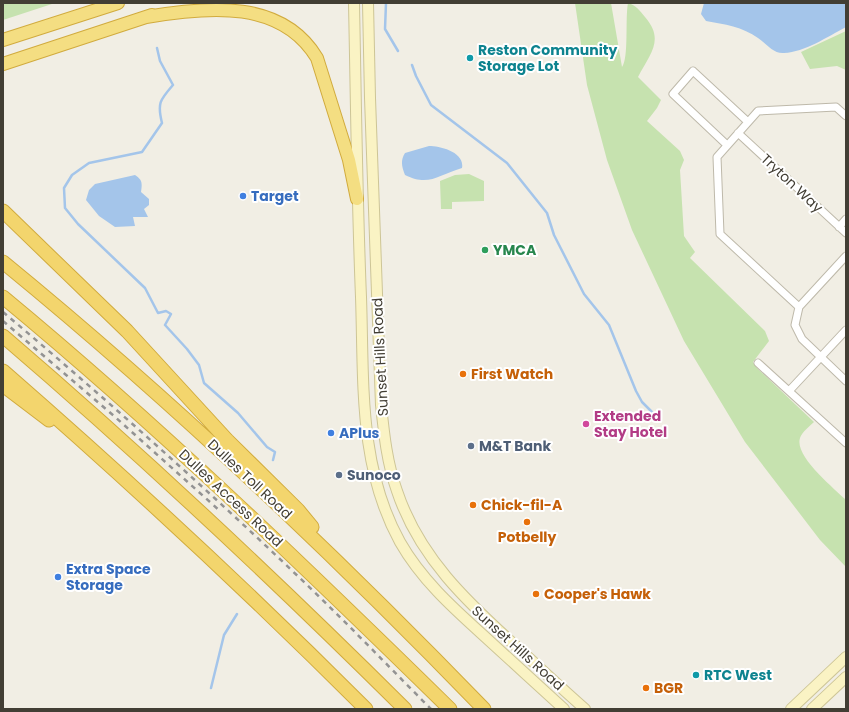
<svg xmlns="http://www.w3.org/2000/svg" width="849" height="712" font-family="Poppins,sans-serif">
  <rect width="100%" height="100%" fill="#f1eee4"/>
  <path fill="#c6e2af" d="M3 3H55L3 20Z
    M575 3H611L622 67C629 58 625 18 628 3 636 5 640 11 645 17 665 40 650 54 638 77L661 100 657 108 647 121 680 151 684 160 680 170 684 236 695 252 690 258 765 331 769 341 753 362 757 368 814 422C810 426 802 432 800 438 794 456 834 488 846 500V567L820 540 745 442 684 341 632 230 607 160 587 85Z
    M846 31V70L837 66 810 69 801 52Z
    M469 174 484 181V201L452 202V209H441L440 181 455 175Z"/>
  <path fill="#a4c5ea" d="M704 3H846V27C827 37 805 52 784 53 773 54 766 43 758 38 743 27 724 24 706 21L701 14Z
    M429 146C440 146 465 152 462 168 438 175 429 187 405 175 402 167 400 161 405 153Z
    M135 175C143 180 142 184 141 192L149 199V205L144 209 148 217H133L135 226 115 227 99 216 86 200 89 190 95 184Z"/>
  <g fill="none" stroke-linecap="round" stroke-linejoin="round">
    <path stroke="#a4c5ea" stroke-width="2.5" d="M386 3 385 29 398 51
      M157 48 160 61 173 85C160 100 157 103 162 123L142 152 89 163 72 175 64 188 65 208 78 224 145 288 158 313 166 311 171 314 165 325 187 349 199 365 204 383 238 413 267 447 275 452 273 460
      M412 65 416 76 431 105 507 163 547 213 554 235 584 294 609 325 636 391 642 402 653 413
      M211 688 224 635 237 614"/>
    <defs>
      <path id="minor" d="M738 133 846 233
        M727 145 673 94 693 71 748 122
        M839 227 846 219
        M846 256 799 307 795 325 802 339 846 381
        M799 307 720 234 717 157 758 111 836 107 846 116
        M758 363 846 443
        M789 391 846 330"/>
      <path id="secondary" d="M354 3C356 101 357 199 361 297 364 381 358 466 400 542 421 579 452 607 483 635 510 660 537 684 564 709
        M368 3 370 98 381 405C384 434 387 463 397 491 419 557 467 602 517 647 540 668 562 689 585 709
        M791 709 846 657
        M812 709 846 677"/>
      <path id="trunk" d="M146 17C210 6 282 0 317 58L349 160 357 199
        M3 40 118 3
        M3 64 152 15"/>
      <path id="motorway" d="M3 211 127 331 227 440 298 510 312 527
        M3 262C173 401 332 552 484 709
        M3 297C159 426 305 567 450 709
        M3 336C142 455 275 580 405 709
        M3 371C128 480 249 592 366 709
        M3 385 49 420"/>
    </defs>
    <use href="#minor" stroke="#beb9aa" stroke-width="9"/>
    <use href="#secondary" stroke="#cdc596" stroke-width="12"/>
    <use href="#trunk" stroke="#d1ab3e" stroke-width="14"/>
    <use href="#motorway" stroke="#d1ab3e" stroke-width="15"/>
    <use href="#minor" stroke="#fff" stroke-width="7"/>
    <use href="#secondary" stroke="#faf3c4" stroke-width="10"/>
    <use href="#trunk" stroke="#f4de82" stroke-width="12"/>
    <use href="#motorway" stroke="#f3d56d" stroke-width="13"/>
    <path stroke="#939393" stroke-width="2.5" stroke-dasharray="5 5" stroke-linecap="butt" d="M3 312C106 399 207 489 305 583 348 624 389 667 431 709
      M3 321 114 416 220 511"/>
  </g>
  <g fill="#0f9aa8" stroke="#fff" stroke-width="1.5">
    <circle cx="470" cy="58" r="4"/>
    <circle cx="696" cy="675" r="4"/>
  </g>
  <g fill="#3f7fe0" stroke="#fff" stroke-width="1.5">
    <circle cx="243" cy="196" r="4"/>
    <circle cx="331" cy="433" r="4"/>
    <circle cx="58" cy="577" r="4"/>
  </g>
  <circle fill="#2e9e5b" stroke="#fff" stroke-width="1.5" cx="485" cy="250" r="4"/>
  <g fill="#e8710a" stroke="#fff" stroke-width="1.5">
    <circle cx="463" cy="374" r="4"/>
    <circle cx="473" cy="505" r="4"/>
    <circle cx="527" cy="522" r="4"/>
    <circle cx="536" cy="594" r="4"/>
    <circle cx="646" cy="688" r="4"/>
  </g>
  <circle fill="#d1479c" stroke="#fff" stroke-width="1.5" cx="586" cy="424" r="4"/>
  <g fill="#5c6f8a" stroke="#fff" stroke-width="1.5">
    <circle cx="471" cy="446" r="4"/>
    <circle cx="339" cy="475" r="4"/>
  </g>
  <g text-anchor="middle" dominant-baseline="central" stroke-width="4" stroke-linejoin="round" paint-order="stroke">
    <g font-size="14" font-weight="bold" fill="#0d838f" stroke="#fff" text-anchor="start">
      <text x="478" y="50">Reston Community<tspan x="478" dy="16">Storage Lot</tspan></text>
      <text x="704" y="675">RTC West</text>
    </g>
    <g font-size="14" fill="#423e34" stroke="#fff">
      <text transform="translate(792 183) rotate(43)">Tryton Way</text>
      <text transform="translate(380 357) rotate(-93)">Sunset Hills Road</text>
      <text transform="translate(250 479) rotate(43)">Dulles Toll Road</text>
      <text transform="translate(231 498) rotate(43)">Dulles Access Road</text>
      <text transform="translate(518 648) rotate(42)">Sunset Hills Road</text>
    </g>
    <g font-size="14" font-weight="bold" fill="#366cbe" stroke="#fff" text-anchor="start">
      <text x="251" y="196">Target</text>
      <text x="339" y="433">APlus</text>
      <text x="66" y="569">Extra Space<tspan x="66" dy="16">Storage</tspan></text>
    </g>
    <g font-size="14" font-weight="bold" fill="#27864d" stroke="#fff" text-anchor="start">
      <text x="493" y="250">YMCA</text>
    </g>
    <g font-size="14" font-weight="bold" fill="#c56008" stroke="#fff" text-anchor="start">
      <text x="471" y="374">First Watch</text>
      <text x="481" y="505">Chick-fil-A</text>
      <text x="527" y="537" text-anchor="middle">Potbelly</text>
      <text x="544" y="594">Cooper's Hawk</text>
      <text x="654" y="688">BGR</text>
    </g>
    <g font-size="14" font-weight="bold" fill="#b23c85" stroke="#fff" text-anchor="start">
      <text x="594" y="416">Extended<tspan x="594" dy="16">Stay Hotel</tspan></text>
    </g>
    <g font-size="14" font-weight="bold" fill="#4e5e75" stroke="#fff" text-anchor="start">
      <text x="479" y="446">M&amp;T Bank</text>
      <text x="347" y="475">Sunoco</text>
    </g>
  </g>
  <rect width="849" height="712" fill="none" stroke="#423e34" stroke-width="8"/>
</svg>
